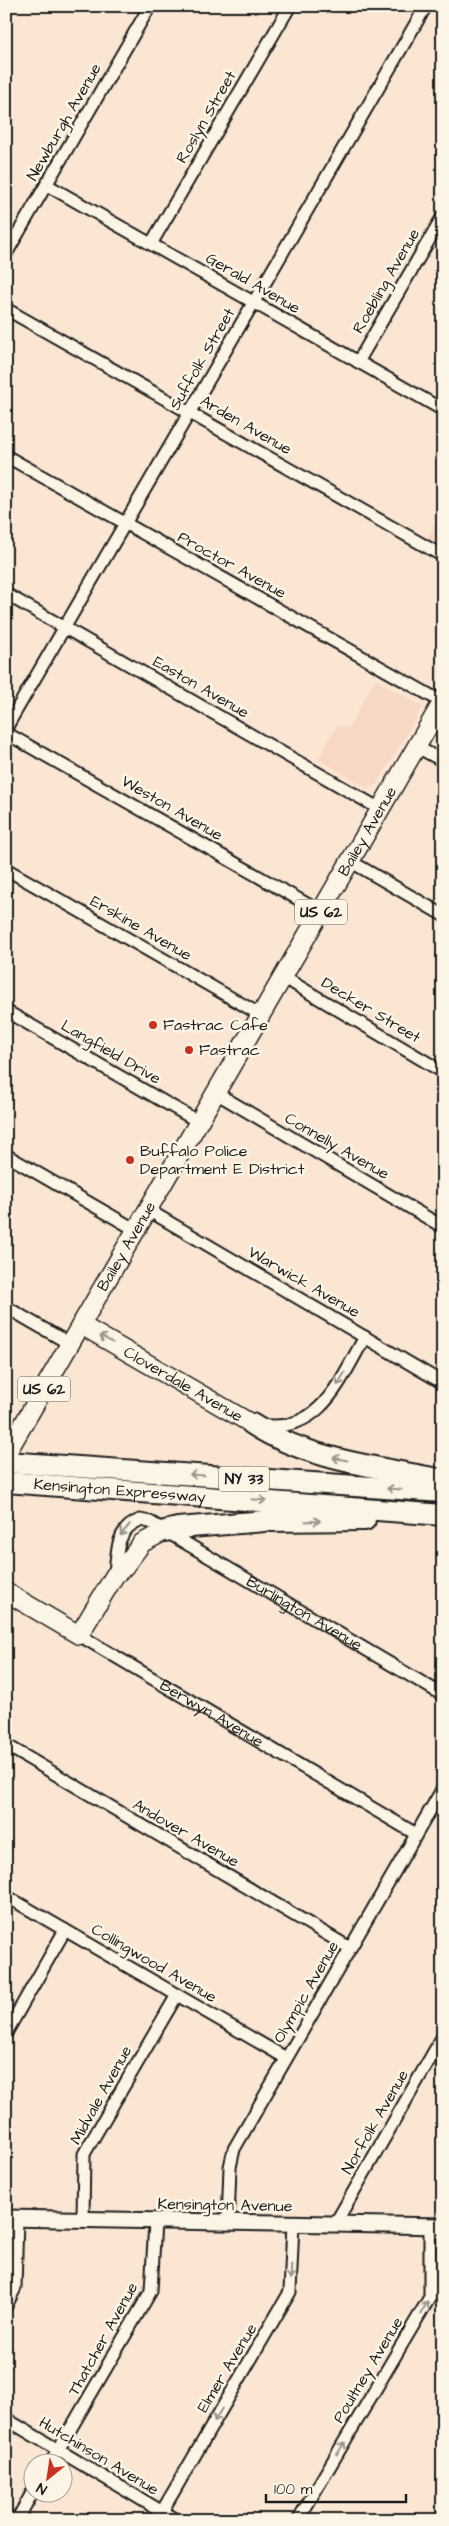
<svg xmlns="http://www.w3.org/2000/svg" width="449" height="2526" font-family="'Architects Daughter',sans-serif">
  <rect width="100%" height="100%" fill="#fbe6d3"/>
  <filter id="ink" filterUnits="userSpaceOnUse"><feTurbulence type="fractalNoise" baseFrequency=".02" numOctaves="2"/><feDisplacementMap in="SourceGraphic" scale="10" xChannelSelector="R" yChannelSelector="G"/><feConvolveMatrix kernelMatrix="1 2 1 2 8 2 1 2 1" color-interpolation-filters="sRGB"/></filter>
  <g filter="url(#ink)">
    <path fill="#f6d8c4" d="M443 511V547L427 538Z
      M375 679 423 707 376 785 368 788 318 759 337 725 348 729Z"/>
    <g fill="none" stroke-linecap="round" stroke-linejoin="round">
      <defs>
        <g id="street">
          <path d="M47 185 443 410"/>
          <path d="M151 244 290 6"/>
          <path d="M6 254 150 6"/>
          <path d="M6 309 443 556"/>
          <path d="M358 362 443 216"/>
          <path d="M6 456 442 702"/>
          <path d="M6 594 380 809"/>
          <path d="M6 728 426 6"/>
          <path d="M6 733 321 912"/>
          <path d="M417 747 443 761"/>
          <path d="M350 861 443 915"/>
          <path d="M6 869 261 1015"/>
          <path d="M283 977 443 1072"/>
          <path d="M6 1011 199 1122"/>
          <path d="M216 1093 443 1227"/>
          <path d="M6 1155 136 1230"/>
          <path d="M148 1210 443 1383"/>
          <path d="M6 1307 70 1344"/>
          <path d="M261 1425C321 1434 340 1380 365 1337"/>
          <path id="s1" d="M115 1575C117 1552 116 1529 140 1520L150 1522 443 1695"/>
          <path id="s2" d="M79 1635 416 1834"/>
          <path d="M6 1745 350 1948"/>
          <path d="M6 1896 286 2058"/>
          <path d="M6 2033 65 1930"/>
          <path d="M83 2219 84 2154 177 1995"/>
          <path d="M228 2222 230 2167 234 2149 443 1788"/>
          <path d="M335 2224 443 2036"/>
          <path d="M6 2306 15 2288 17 2218"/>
          <path d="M6 2419 176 2520"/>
          <path d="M50 2464 151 2291 155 2222"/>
          <path d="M17 2520 32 2493"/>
          <path d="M157 2520 290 2292 293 2224"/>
          <path d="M298 2520 430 2297V2226"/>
          <path d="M440 2520 443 2516"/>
        </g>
        <path id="secondary" d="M6 2218 443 2226"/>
        <g id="primary">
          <path id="s3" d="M81 1325 252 1424"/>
          <path id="s4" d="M6 1454 443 701"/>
          <path d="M6 1592 79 1635 115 1575 124 1567 142 1543 165 1531"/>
        </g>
        <g id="highway">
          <path d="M252 1424C307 1460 379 1467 443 1480"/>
          <path d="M6 1462 443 1492"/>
          <path id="s5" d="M6 1482 443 1515"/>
          <path d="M165 1531 178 1528 265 1521 365 1520"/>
        </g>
      </defs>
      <use href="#street" stroke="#1c1c1c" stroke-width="15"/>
      <use href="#secondary" stroke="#1c1c1c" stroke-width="19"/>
      <use href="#primary" stroke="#1c1c1c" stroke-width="21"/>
      <use href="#highway" stroke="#1c1c1c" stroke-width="24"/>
      <use href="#street" stroke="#fcf5e5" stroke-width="11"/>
      <use href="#secondary" stroke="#fcf5e5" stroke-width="15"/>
      <use href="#primary" stroke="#fcf5e5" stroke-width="18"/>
      <use href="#highway" stroke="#fcf5e5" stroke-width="20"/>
    </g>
    <defs><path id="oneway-shaft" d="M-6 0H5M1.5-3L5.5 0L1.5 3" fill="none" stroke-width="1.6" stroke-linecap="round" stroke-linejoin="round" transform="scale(1.25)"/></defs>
    <g stroke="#97938b">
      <use href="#oneway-shaft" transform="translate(106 1339) rotate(-150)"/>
      <use href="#oneway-shaft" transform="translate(341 1379) rotate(120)"/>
      <use href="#oneway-shaft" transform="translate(340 1459) rotate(-168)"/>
      <use href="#oneway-shaft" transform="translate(197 1475) rotate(-176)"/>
      <use href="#oneway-shaft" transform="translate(394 1489) rotate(-176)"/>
      <use href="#oneway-shaft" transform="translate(259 1500) rotate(5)"/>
      <use href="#oneway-shaft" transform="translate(313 1521) rotate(-1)"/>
      <use href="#oneway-shaft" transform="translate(125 1530) rotate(130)"/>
      <use href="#oneway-shaft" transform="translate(291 2272) rotate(92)"/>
      <use href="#oneway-shaft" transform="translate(424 2308) rotate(-60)"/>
      <use href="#oneway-shaft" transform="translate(218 2415) rotate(121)"/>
      <use href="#oneway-shaft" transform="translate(341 2448) rotate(-59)"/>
    </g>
  </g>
  <g fill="#c8321e" stroke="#fcf5e5" stroke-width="2">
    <circle cx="153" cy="1025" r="5"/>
    <circle cx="189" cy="1050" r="5"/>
    <circle cx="130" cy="1160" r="5"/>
  </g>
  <g text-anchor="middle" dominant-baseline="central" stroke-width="5" stroke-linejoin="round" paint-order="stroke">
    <g fill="#fcf5e5" stroke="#5f5d58" stroke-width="1">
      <rect x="295" y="899.5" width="52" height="25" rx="4"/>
      <rect x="18" y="1376.5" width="52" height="25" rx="4"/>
      <rect x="219" y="1466.5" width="50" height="25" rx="4"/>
    </g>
    <g font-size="15" font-weight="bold" fill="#1c1c1c">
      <text x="321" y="912">US 62</text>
      <text x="44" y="1389">US 62</text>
      <text x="244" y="1479">NY 33</text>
    </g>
    <g font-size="16" fill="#1c1c1c" stroke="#fcf5e5">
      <text transform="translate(206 117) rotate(-60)">Roslyn Street</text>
      <text transform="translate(64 122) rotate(-60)">Newburgh Avenue</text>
      <text transform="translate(386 281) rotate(-60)">Roebling Avenue</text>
      <text transform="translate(253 283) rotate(30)">Gerald Avenue</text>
      <text transform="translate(202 359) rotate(-60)">Suffolk Street</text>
      <text transform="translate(246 425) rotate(30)">Arden Avenue</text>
      <text transform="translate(232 565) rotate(29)">Proctor Avenue</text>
      <text transform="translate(201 687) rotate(30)">Easton Avenue</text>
      <text transform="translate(172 808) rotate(30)">Weston Avenue</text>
      <text stroke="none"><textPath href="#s4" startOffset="720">Bailey Avenue</textPath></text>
      <text transform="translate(141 928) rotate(30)">Erskine Avenue</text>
      <text transform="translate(371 1010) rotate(31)">Decker Street</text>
      <text transform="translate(111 1052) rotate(30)">Langfield Drive</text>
      <text transform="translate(337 1146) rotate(30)">Connelly Avenue</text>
      <text stroke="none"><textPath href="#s4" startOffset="240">Bailey Avenue</textPath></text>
      <text transform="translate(304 1282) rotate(30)">Warwick Avenue</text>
      <text stroke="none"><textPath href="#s3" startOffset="118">Cloverdale Avenue</textPath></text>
      <text stroke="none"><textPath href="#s5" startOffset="114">Kensington Expressway</textPath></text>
      <text stroke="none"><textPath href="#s1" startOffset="254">Burlington Avenue</textPath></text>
      <text stroke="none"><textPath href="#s2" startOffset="154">Berwyn Avenue</textPath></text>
      <text transform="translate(186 1833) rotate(30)">Andover Avenue</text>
      <text transform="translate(154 1963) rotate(30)">Collingwood Avenue</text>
      <text transform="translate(306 1992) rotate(-60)">Olympic Avenue</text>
      <text transform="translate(101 2095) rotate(-61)">Midvale Avenue</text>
      <text transform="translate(375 2122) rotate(-60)">Norfolk Avenue</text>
      <text transform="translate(225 2205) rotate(1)">Kensington Avenue</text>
      <text transform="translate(103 2339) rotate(-61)">Thatcher Avenue</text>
      <text transform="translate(227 2368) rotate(-59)">Elmer Avenue</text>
      <text transform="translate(368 2370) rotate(-59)">Poultney Avenue</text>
      <text transform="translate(99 2456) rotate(31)">Hutchinson Avenue</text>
    </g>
    <g font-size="16" fill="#1c1c1c" stroke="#fcf5e5" text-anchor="start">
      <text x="163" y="1025">Fastrac Cafe</text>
      <text x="199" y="1050">Fastrac</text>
      <text x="140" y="1151">Buffalo Police<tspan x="140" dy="18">Department E District</tspan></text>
    </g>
  </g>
  <rect width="449" height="2526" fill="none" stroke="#fcf5e5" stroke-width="25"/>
  <rect x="12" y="12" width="424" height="2501" fill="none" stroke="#1c1c1c" stroke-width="2" filter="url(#ink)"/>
  <g transform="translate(48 2478) rotate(210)"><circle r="24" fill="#fcf5e5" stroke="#a29e95"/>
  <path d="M0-4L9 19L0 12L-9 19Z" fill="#c8321e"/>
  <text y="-8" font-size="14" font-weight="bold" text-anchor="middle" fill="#1c1c1c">N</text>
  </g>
  <path d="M266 2494v8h140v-8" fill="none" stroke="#1c1c1c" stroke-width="2.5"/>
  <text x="274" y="2494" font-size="15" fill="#1c1c1c" stroke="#fcf5e5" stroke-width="4" paint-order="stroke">100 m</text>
</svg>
